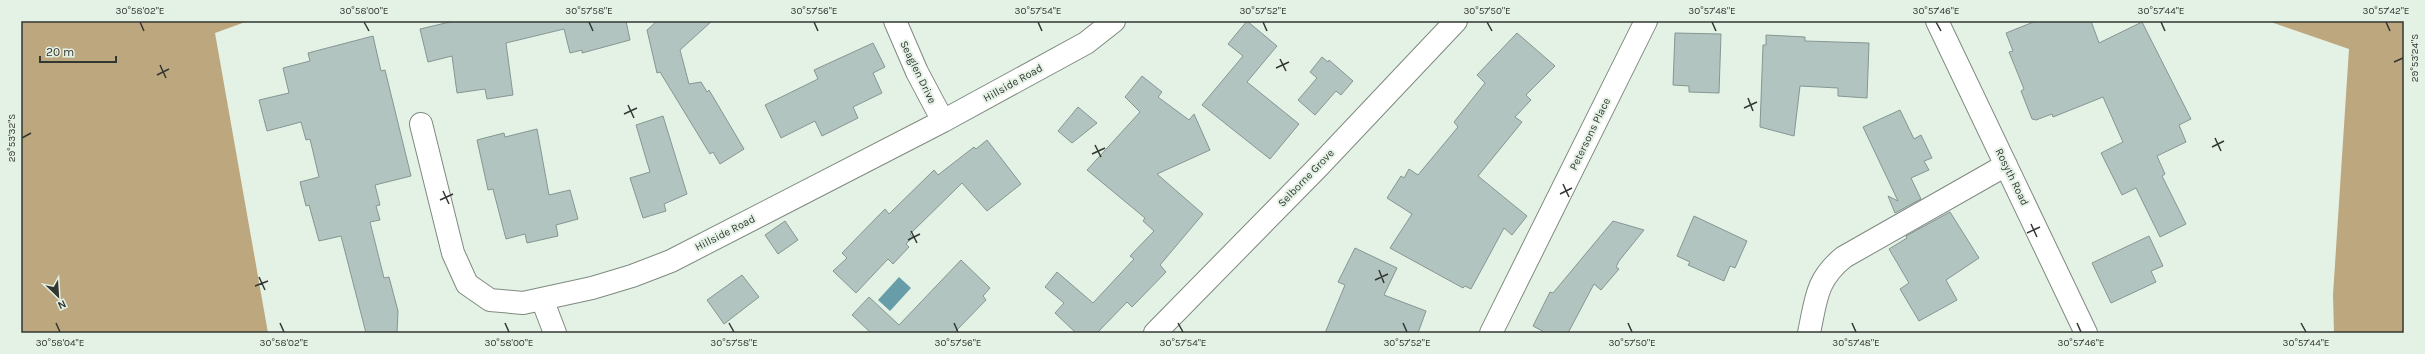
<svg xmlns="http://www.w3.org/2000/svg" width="2425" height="354" font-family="Karla,sans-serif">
  <rect width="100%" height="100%" fill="#e4f1e5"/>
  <path fill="#bda77e" d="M21 21H248L215 33 268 333H21Z
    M2268 21H2404V333H2334L2333 295 2349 49Z"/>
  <path fill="#669da9" d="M899 277 911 288 890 311 878 300Z"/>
  <path fill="#b2c4c0" stroke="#859793" d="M454 21H626L630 40 582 53V50L570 53 564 29 506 43 513 95 487 99 485 89 457 93 452 56 428 62 420 29Z
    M657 21H712L680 50 689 84 701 82 707 92 709 90 744 149 720 164 713 152 710 154 660 72 657 73 647 30Z
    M1247 21 1277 46 1247 82 1299 124 1270 159 1202 105 1243 56 1228 44Z
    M2036 21H2091L2099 43 2142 22 2191 119 2179 125 2186 142 2157 156 2165 174 2162 176 2186 224 2160 237 2136 188 2122 195 2101 153 2123 142 2103 97 2053 117 2052 114 2036 120 2032 119 2021 91 2024 89 2009 52 2013 51 2006 33Z
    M1517 33 1555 66 1526 95 1531 100 1515 117 1522 122 1478 176 1527 216 1512 235 1504 228 1471 289 1465 286 1463 288 1390 248 1412 214 1387 198 1401 176 1404 178 1409 169 1418 175 1458 127 1454 122 1485 83 1477 75Z
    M1675 33 1721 34 1719 93 1689 92V86L1673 85Z
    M1766 35 1805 37V41L1869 43 1867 98 1838 96V88L1800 86 1794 136 1760 127 1763 45H1766Z
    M373 36 381 71 385 70 411 176 375 185 380 205 376 206 380 220 370 222 384 278 389 277 398 311 397 333H366L341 236 319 241 309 205 306 206 300 182 319 177 310 139 306 140 301 122 267 131 259 100 289 93 283 68 310 61 308 53Z
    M873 43 885 67 873 73 882 93 853 107 858 118 822 136 815 121 781 138 765 105 818 79 814 70Z
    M1322 57 1328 62 1329 60 1353 81 1341 95 1336 91 1315 115 1298 100 1317 78 1310 72Z
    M1142 76 1162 92 1158 97 1189 120 1194 114 1210 150 1157 174 1203 214 1160 265 1166 272 1132 307 1127 302 1097 333H1076L1055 313 1064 303 1045 287 1057 272 1093 303 1134 259 1130 256 1154 231 1143 221 1145 218 1087 170 1140 112 1125 97Z
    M1078 107 1097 123 1072 143 1058 131Z
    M1900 110 1914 139 1921 135 1932 158 1924 161 1929 170 1911 178 1921 199 1895 213 1888 196 1898 201 1863 127Z
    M663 116 687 194 664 204 666 211 643 218 630 178 650 172 636 125Z
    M537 129 549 195 570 190 578 219 556 225 558 236 527 243 525 234 506 239 493 189 488 190 477 140 504 133 505 137Z
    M987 140 1021 184 987 211 962 183 910 234 913 237 906 244 909 247 893 264 888 259 856 293 833 271 847 258 842 253 885 209 889 214 934 170 938 175 974 147 976 149Z
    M1950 212 1979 258 1946 280 1957 300 1919 321 1900 289 1909 283 1889 249 1907 238 1906 236Z
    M1694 216 1747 241 1735 268 1730 266 1724 281 1688 265 1690 262 1677 256Z
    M785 221 798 240 778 254 765 235Z
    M1613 221 1644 230 1619 261 1616 267 1619 269 1601 290 1594 284 1568 333H1546L1533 326 1550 292 1553 293Z
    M2149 236 2163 266 2151 271 2156 282 2111 303 2092 263Z
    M1355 248 1397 268 1384 295 1426 311 1418 333H1325L1345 285 1338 282Z
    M961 260 990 288 983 296 986 300 954 333H871L852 315 869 297 899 325Z
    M742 275 759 297 724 324 707 300Z"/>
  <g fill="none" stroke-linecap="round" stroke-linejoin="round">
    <defs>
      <path id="minor" d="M895 21 917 72 943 121
        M1937 21 2086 333
        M421 124 453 253 467 284 490 300 523 303 592 288 632 276 671 261 943 121 1086 43 1114 21
        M542 299 555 333
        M1155 333 1319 166 1456 21
        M1491 333 1646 21
        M1809 333C1816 300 1816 279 1844 257L2006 165"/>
    </defs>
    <use href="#minor" stroke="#7f8a80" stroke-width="24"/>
    <use href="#minor" stroke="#fff" stroke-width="22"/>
  </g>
  <path fill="none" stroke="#323732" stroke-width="1.5" d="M140 22 144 31M364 22 369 31M589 22 593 31M814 22 818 31M1038 22 1042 31M1263 22 1267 31M1487 22 1492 31M1712 22 1716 31M1936 22 1941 31M2161 22 2165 31M2386 22 2390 31M1280 59 1286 71M2394 62 2403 58M160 65 166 78M1276 68 1289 62M157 75 169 69M1748 98 1753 111M628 105 634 118M1744 108 1757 102M624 114 637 108M22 138 31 133M2215 138 2221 151M1095 145 1101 157M2212 147 2224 141M1092 154 1105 148M1563 184 1569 197M443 191 449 204M1560 194 1572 188M440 200 453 194M2031 224 2037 237M911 231 917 243M2027 233 2040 227M908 240 920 234M1379 270 1384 283M259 277 265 290M1375 280 1388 274M255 286 268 281M56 323 60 332M280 323 284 332M505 323 509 332M729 323 734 332M954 323 958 332M1178 323 1183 332M1403 323 1407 332M1628 323 1632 332M1852 323 1856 332M2077 323 2081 332M2301 323 2306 332"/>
  <g text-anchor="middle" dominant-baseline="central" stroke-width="4" stroke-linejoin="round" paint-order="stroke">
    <g font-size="11" fill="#323732" stroke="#e4f1e5">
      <text transform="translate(918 72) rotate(64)">Seaglen Drive</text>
      <text transform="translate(1013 83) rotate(-29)">Hillside Road</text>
      <text transform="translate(1590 134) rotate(-64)">Petersons Place</text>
      <text transform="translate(2012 177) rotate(64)">Rosyth Road</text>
      <text transform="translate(1306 178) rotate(-46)">Selborne Grove</text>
      <text transform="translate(725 233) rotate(-27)">Hillside Road</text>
    </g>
  </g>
  <rect width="2425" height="354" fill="none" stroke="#e4f1e5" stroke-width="44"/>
  <g transform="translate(58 296) rotate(155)" stroke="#e4f1e5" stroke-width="3" paint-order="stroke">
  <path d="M0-3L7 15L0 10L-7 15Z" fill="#323732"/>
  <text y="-6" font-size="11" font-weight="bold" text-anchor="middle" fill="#323732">N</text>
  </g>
  <path d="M40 56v6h76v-6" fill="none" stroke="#323732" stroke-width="2"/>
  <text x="46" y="56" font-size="12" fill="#323732" stroke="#e4f1e5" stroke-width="3" paint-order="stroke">20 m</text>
  <rect x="22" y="22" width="2381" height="310" fill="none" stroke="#323732" stroke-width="1.5"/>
  <g font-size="10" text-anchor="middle" fill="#323732">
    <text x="140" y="14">30°58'02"E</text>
    <text x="364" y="14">30°58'00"E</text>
    <text x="589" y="14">30°57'58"E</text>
    <text x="814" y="14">30°57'56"E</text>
    <text x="1038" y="14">30°57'54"E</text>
    <text x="1263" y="14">30°57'52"E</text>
    <text x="1487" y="14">30°57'50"E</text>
    <text x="1712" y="14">30°57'48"E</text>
    <text x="1936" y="14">30°57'46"E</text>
    <text x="2161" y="14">30°57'44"E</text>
    <text x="2386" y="14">30°57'42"E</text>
    <text transform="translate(2414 58) rotate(-90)" y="4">29°53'24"S</text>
    <text transform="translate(11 138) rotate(-90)" y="4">29°53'32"S</text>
    <text x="60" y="346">30°58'04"E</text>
    <text x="284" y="346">30°58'02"E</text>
    <text x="509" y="346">30°58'00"E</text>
    <text x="734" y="346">30°57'58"E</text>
    <text x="958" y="346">30°57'56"E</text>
    <text x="1183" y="346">30°57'54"E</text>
    <text x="1407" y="346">30°57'52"E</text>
    <text x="1632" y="346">30°57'50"E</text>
    <text x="1856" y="346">30°57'48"E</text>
    <text x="2081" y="346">30°57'46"E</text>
    <text x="2306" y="346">30°57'44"E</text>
  </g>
</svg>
